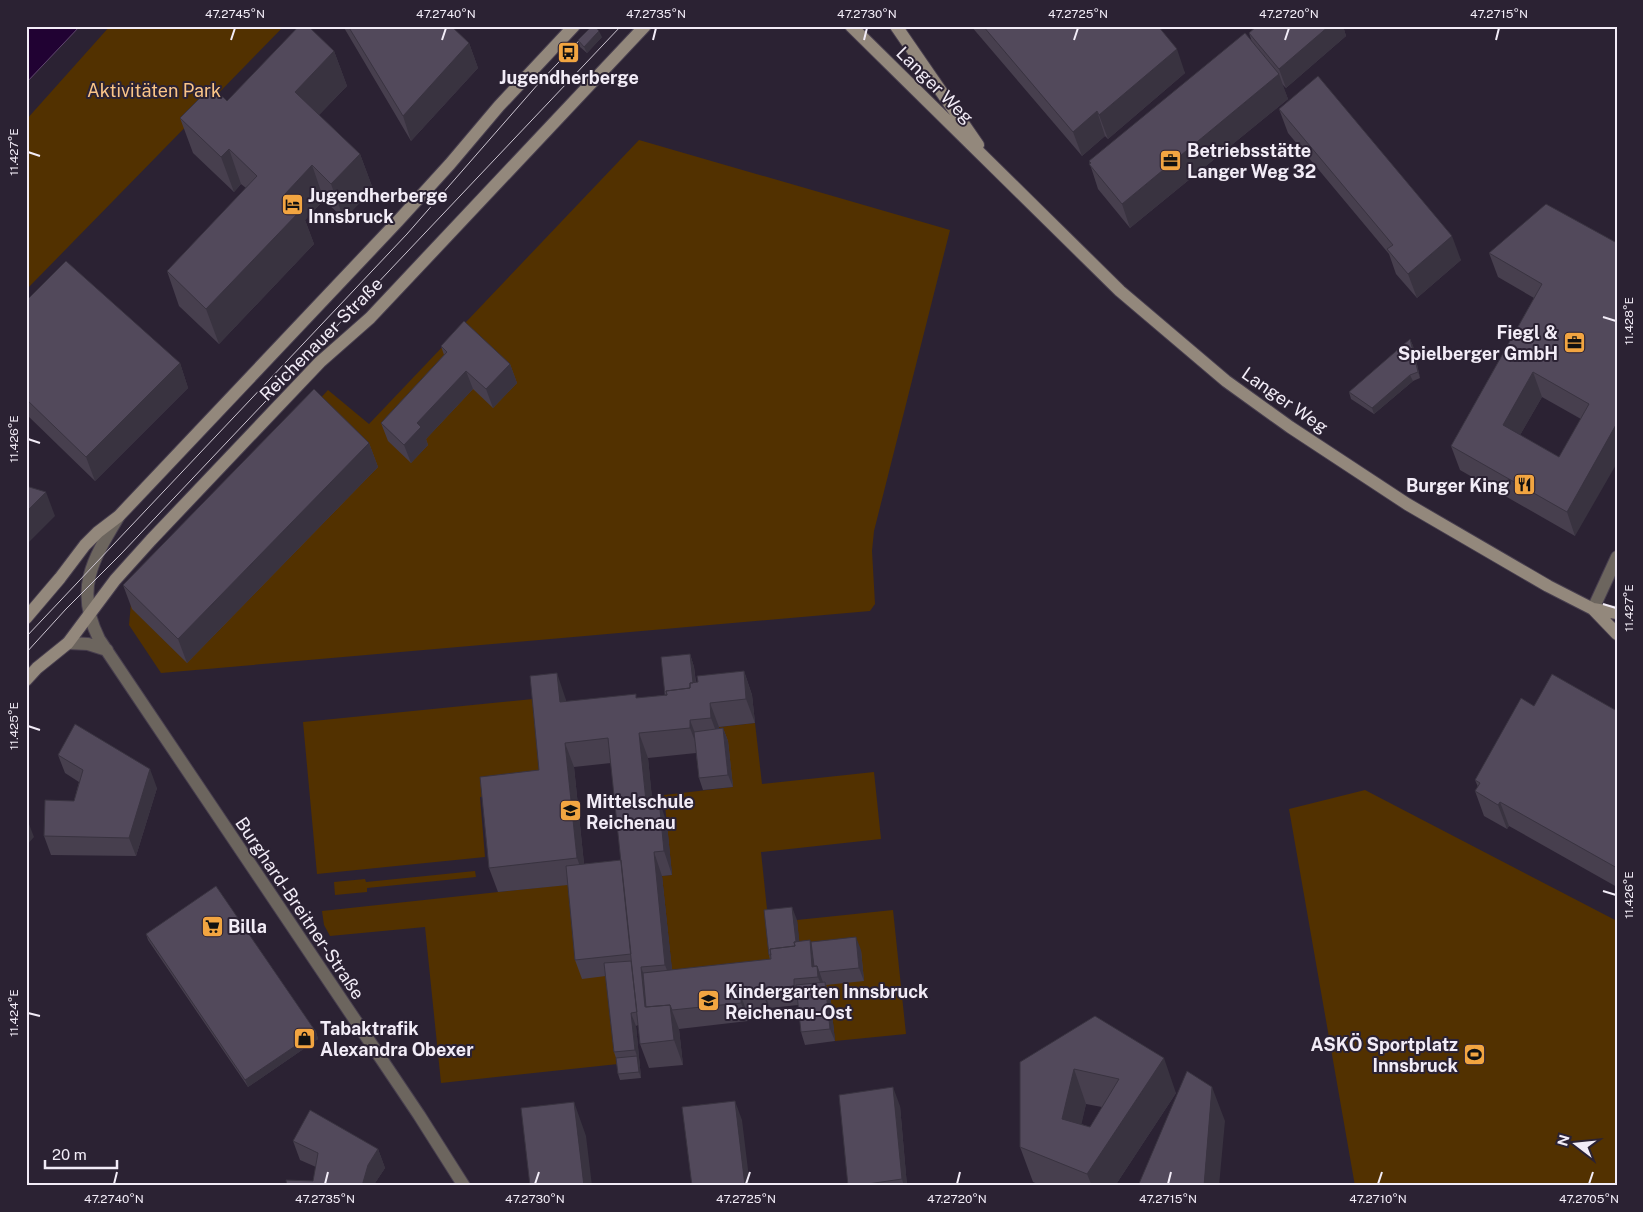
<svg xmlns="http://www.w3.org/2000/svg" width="1643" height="1212" font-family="'Public Sans',sans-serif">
  <rect width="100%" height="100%" fill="#2b2233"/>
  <path fill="#523100" d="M110 26H284L26 290V120Z
    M639 140 950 230 874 531 872 551 875 604 870 611 161 673 129 625 131 603 328 390 369 424Z
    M533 699 542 791 480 797 485 857 317 874 303 722Z
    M755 723 762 784 874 772 881 839 761 852 773 967 674 989 662 876 672 875 664 795 733 787 720 742 719 727Z
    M1365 790 1617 921V1186H1355L1289 809Z
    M475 871 476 877 367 888V892L335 895 334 882 365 879 366 882Z
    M572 884 609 976 618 1064 441 1083 425 927 330 936 324 925 322 911Z
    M893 910 906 1034 835 1041 830 995 801 961 797 920Z"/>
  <path fill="#210233" stroke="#60486e" d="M26 26H80L26 83Z"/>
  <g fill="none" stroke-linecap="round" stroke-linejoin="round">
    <defs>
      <path id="street" d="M119 516C93 559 74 589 99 639L419 1115 464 1186
        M1593 609 1617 557
        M68 643 88 644 107 650"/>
      <path id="secondary" d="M851 26 1120 291 1226 381 1290 427 1407 504 1548 586 1593 609 1617 634
        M896 26 978 145
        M1593 609 1617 613
        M26 618 60 578 85 545 98 532 119 516 398 221 450 164 499 106 574 26
        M26 680 37 668 68 643 115 580 151 540 320 362 370 318 645 26"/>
    </defs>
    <use href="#street" stroke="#473e4e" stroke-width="14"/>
    <use href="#secondary" stroke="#473e4e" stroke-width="14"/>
    <use href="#street" stroke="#6c655e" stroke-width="12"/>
    <use href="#secondary" stroke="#93887c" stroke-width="12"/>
    <path stroke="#ccc5d1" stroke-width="1" d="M26 637 407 234 539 83 593 26
      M26 653 66 609 121 554 621 26"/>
  </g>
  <path fill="#473f4e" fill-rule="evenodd" d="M343 26H451L469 43 478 68 411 141Z
    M971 26H1158L1185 73 1108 139 1105 136 1082 156Z
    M1257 26H1343L1346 36 1286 88 1282 84 1288 99 1130 228 1098 189 1089 161 1252 42 1249 33Z
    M602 37 587 53 580 47 578 40Z
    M334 51 347 86 319 115 360 154 373 189 344 219 324 200 305 220 314 244 219 344 179 306 167 271 246 188 241 184 234 192 193 153 180 118 227 101Z
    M1279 109 1461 260 1417 298 1396 274 1389 254 1288 133Z
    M1617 243 1575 536 1460 470 1451 446 1534 298 1498 277 1489 253ZM1542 397 1581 419 1559 457 1520 435Z
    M26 301 180 363 188 388 95 481 26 414Z
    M1410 339 1413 346 1420 378 1413 381 1374 414 1351 399 1349 392Z
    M441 346 510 364 517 383 493 408 473 389 426 439 428 445 411 463 388 441 381 423 444 355Z
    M369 443 378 467 187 663 132 609 123 585Z
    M690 654 694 667 696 682 744 671 752 695 755 723 719 727V729L723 728 728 741 733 787 703 790 699 778 696 753 648 758 652 800 667 824 672 875 662 876 672 970 770 960 769 955 797 920 799 941 812 945 861 950 864 981 826 985 830 995 835 1041 805 1045 801 1032 798 1005 770 1008V1012L748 1015V1021L679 1029 683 1065 649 1068 640 1044 638 1025 636 1026 641 1078 620 1080 618 1074 616 1058 614 1052 606 976 582 979 575 960 568 885 498 892 489 868 539 770 565 697 566 702 637 698 665 695ZM611 763 621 860 584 864 574 767Z
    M1617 711V887L1509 826 1507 829 1484 816 1475 791 1478 787 1475 780Z
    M58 755 157 788 136 856 51 855 44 836 74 801 79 782 65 773Z
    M146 934 316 1032 318 1039 248 1087 148 940Z
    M1095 1016 1176 1093 1115 1186H1042L1033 1182 1020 1147ZM1086 1104 1102 1107 1090 1127 1081 1124Z
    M900 1106 907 1186H848Z
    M293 1141 378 1149 385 1168 375 1183 374 1186 313 1181 316 1167 300 1160Z"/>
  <path fill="#393340" d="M1329 26H1343L1346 36 1286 88 1279 69Z
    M599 31 602 37 587 53 584 47Z
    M469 43 478 68 411 141 403 116Z
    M1177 49 1185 73 1108 139 1099 115Z
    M334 51 347 86 308 126 295 92Z
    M1279 74 1288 99 1130 228 1122 204Z
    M1097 111 1105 136 1082 156 1073 132Z
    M229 149 241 184 234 192 221 157Z
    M360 154 373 189 344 219 331 184Z
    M312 165 324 200 305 220 314 244 219 344 206 309 285 194Z
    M1452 236 1461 260 1417 298 1408 274Z
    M1410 339 1413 346 1420 378 1418 372Z
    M180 363 188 388 95 481 86 457Z
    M510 364 517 383 493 408 486 389Z
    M466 371 473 389 426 439 428 445 411 463 404 445 417 423Z
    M1533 372 1542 397 1512 449 1503 425Z
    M1410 375 1413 381 1374 414 1372 408Z
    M1617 423V463L1575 536 1567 512Z
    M369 443 378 467 187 663 178 639Z
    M46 492 55 516 26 545V512Z
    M690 654 694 667 699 713 695 700Z
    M744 671 752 695 755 723 746 699Z
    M557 673 565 697 568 727 560 702Z
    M710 703 719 727 720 742 711 718Z
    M690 720 699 744V752L690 728Z
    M723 728 728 741 733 787 728 775Z
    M639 733 648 758 655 825 646 801Z
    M565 743 574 767 586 883 577 858Z
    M150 769 157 788 136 856 129 838Z
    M659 799 667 824 672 875 664 851Z
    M1500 802 1509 826 1507 829 1498 805Z
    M26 819H27L34 837 26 846Z
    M654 852 662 876 674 989 665 965Z
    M792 907 797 920 802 965 797 952Z
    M856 937 861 950 864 981 859 968Z
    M810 940 817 959 818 968 824 985 825 995 818 977 812 967Z
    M641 967 650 991 652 1012 645 1007Z
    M825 982 830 995 835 1041 830 1029Z
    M763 989 770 1008V1012L763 994Z
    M741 996 748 1015V1021L741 1003Z
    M670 1005 679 1029 683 1065 674 1040Z
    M631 1013 636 1026 641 1078 639 1072 637 1056 635 1050Z
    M316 1032 318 1039 248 1087 245 1080Z
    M1164 1058 1176 1093 1115 1186H1092L1087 1174Z
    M1074 1069 1086 1104 1075 1153 1062 1119Z
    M893 1087 900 1106 907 1186H904L902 1179Z
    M1212 1087 1225 1121 1219 1186H1204Z
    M735 1101 742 1120 750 1186H745Z
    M574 1102 586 1136 592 1186H584Z
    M378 1149 385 1168 375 1183 374 1186H362L368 1165Z"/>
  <path fill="#52495b" stroke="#393340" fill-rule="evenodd" d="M299 26H308L334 51 295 92 360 154 331 184 312 165 285 194 301 210 206 309 167 271 257 176 229 149 221 157 180 118 212 86 227 101Z
    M348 26H451L469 43 403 116Z
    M592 26H594L599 31 584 47 578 40Z
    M983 26H1158L1177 49 1099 115 1097 111 1073 132Z
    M1257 26H1329L1279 69 1249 33Z
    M1245 33 1279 74 1122 204 1089 164 1091 163 1089 161Z
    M1318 76 1452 236 1408 274 1387 249 1393 245 1279 109Z
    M1546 204 1617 243V423L1567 512 1451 446 1542 284 1489 253ZM1533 372 1589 404 1559 457 1503 425Z
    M66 261 180 363 86 457 26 399V301Z
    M464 321 510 364 486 389 466 371 417 423 421 427 404 445 381 423 447 352 441 346Z
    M1410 339 1418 372 1410 375 1372 408 1349 392Z
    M314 389 369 443 178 639 123 585Z
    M26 486 46 492 26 512Z
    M690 654 693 683H690V688L666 691 667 695H665L661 657Z
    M744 671 746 699 710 703 711 718 690 720V728L639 733 646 801 659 799 664 851 654 852 665 965 641 967 645 1007 670 1005 674 1040 640 1044 608 738 565 743 577 858 489 868 480 777 539 770 530 676 557 673 560 702 636 694V698L667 695 666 691 690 688V683L698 682 697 676Z
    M1552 674 1617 711V868L1500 802 1498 805 1475 791 1480 783 1475 780 1521 698 1534 706Z
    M75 724 150 769 129 838 44 836 45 800 74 801 83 770 58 755Z
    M723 728 728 775 699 778 694 732Z
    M621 860 631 954 575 960 566 866Z
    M216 886 316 1032 245 1080 146 934Z
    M792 907 796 942H794L795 946 770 949 771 955H769L764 910Z
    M856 937 859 968 819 972 817 966H814L811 942Z
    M810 940 812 967 817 966 818 977 794 979V986L763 989V994L741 996V1003L672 1010 670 1005 646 1007 643 973 771 959 770 949 795 946 794 942Z
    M631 961 637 1012 631 1013 635 1050 614 1052 604 963Z
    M825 982 830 1029 801 1032 796 985Z
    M1095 1016 1164 1058 1087 1174 1020 1147V1062ZM1074 1069 1119 1079 1090 1127 1062 1119Z
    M637 1056 639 1072 618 1074 616 1058Z
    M1187 1071 1212 1087 1204 1186H1138Z
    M893 1087 902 1179 854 1186H848L839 1095Z
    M735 1101 745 1186H692L682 1107Z
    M574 1102 584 1186H530L521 1108Z
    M310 1110 378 1149 368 1165 362 1186H287L286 1180 313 1181 318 1153 293 1141Z
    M26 1178 32 1186H26Z"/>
  <path fill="none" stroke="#f2ecf7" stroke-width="2" d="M231 40 235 28M442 40 446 28M653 40 656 28M864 40 867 28M1074 40 1078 28M1285 40 1289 28M1496 40 1499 28M28 152 40 156M1603 317 1616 321M28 439 40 443M1603 604 1616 608M28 726 40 730M1603 891 1616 895M28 1013 40 1016M114 1184 117 1172M325 1184 328 1172M535 1184 539 1172M746 1184 750 1172M957 1184 960 1172M1168 1184 1171 1172M1378 1184 1382 1172M1589 1184 1593 1172"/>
  <defs>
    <symbol id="bus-square" viewBox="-11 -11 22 22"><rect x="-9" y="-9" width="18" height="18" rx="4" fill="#f2a541" stroke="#2b2233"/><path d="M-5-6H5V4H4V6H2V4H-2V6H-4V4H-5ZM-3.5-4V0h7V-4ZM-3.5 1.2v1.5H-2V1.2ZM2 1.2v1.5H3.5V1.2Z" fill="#111"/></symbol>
    <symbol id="office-square" viewBox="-11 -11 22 22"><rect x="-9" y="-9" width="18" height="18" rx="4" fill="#f2a541" stroke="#2b2233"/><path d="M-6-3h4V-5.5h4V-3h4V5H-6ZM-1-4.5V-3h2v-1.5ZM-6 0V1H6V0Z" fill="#111"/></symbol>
    <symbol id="hotel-square" viewBox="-11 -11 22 22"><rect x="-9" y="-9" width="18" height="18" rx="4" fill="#f2a541" stroke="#2b2233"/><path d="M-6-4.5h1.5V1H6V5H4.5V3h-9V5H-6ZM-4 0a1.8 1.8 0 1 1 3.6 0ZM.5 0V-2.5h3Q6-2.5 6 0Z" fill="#111"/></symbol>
    <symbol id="restaurant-square" viewBox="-11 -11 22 22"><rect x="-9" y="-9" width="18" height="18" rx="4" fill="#f2a541" stroke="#2b2233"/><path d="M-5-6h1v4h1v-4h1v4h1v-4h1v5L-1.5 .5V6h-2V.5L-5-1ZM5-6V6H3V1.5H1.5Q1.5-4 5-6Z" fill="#111"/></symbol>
    <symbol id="school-square" viewBox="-11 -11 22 22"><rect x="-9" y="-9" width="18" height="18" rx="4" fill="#f2a541" stroke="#2b2233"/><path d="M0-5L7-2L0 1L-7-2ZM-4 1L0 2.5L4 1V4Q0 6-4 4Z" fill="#111"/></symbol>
    <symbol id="supermarket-square" viewBox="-11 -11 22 22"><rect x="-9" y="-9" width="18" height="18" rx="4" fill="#f2a541" stroke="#2b2233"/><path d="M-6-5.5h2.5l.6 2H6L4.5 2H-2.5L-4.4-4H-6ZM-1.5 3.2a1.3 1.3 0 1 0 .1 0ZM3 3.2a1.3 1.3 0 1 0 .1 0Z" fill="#111"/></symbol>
    <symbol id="shop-square" viewBox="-11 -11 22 22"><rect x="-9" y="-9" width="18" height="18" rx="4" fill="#f2a541" stroke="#2b2233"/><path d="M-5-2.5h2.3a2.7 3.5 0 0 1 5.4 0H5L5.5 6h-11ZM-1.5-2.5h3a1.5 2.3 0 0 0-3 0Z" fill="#111"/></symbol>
    <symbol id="stadium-square" viewBox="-11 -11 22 22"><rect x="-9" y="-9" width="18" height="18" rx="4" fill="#f2a541" stroke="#2b2233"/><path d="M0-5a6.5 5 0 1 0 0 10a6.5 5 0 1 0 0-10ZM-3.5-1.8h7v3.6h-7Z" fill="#111"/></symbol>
  </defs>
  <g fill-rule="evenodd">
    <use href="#bus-square" x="556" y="40" width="25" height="25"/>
    <use href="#office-square" x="1158" y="148" width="25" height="25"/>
    <use href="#hotel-square" x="280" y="192" width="25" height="25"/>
    <use href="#office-square" x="1562" y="330" width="25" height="25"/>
    <use href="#restaurant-square" x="1512" y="472" width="25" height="25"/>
    <use href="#school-square" x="558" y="798" width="25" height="25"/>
    <use href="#supermarket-square" x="200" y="914" width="25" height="25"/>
    <use href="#school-square" x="696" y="988" width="25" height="25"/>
    <use href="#shop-square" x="292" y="1026" width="25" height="25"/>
    <use href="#stadium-square" x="1462" y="1042" width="25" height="25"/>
  </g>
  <g text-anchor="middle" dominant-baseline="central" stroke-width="4" stroke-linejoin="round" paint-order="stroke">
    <g font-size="18" font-weight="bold" fill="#f2ecf7" stroke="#2b2233" text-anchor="start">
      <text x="569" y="77" text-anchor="middle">Jugendherberge</text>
      <text x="1187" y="150">Betriebsstätte<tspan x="1187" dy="21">Langer Weg 32</tspan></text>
      <text x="308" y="195">Jugendherberge<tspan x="308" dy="21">Innsbruck</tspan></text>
      <text x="1558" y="332" text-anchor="end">Fiegl &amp;<tspan x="1558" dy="21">Spielberger GmbH</tspan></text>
      <text x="1509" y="485" text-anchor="end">Burger King</text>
      <text x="586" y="801">Mittelschule<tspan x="586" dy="21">Reichenau</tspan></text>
      <text x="228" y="926">Billa</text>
      <text x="725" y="991">Kindergarten Innsbruck<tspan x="725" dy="21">Reichenau-Ost</tspan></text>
      <text x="320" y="1028">Tabaktrafik<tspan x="320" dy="21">Alexandra Obexer</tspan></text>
      <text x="1458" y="1044" text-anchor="end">ASKÖ Sportplatz<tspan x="1458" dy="21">Innsbruck</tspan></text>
    </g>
    <g font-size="18" fill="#f2ecf7" stroke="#2b2233">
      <text transform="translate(935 85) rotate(45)">Langer Weg</text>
      <text transform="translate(321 339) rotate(-45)">Reichenauer Straße</text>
      <text transform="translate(1285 400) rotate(35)">Langer Weg</text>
      <text transform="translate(300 908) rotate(56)">Burghard-Breitner-Straße</text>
    </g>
    <g font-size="18" fill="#fbc588" stroke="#2b2233">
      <text x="154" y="90">Aktivitäten Park</text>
    </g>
  </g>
  <rect width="1643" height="1212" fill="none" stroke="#2b2233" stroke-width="55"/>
  <g transform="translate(1576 1144) rotate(286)" stroke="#2b2233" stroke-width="4" paint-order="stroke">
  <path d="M0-4L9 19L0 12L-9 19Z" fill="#f2ecf7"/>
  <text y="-8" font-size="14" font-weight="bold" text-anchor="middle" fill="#f2ecf7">N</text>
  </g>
  <path d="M45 1160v8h72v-8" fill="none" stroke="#f2ecf7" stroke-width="2.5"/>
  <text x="52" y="1160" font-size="15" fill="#f2ecf7" stroke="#2b2233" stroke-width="4" paint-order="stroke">20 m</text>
  <rect x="28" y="28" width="1588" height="1156" fill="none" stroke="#f2ecf7" stroke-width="2"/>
  <g font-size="12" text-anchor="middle" fill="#f2ecf7">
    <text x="235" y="18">47.2745°N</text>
    <text x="446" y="18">47.2740°N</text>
    <text x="656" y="18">47.2735°N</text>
    <text x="867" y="18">47.2730°N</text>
    <text x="1078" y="18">47.2725°N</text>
    <text x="1289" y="18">47.2720°N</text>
    <text x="1499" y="18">47.2715°N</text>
    <text transform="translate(14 152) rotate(-90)" y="4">11.427°E</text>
    <text transform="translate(1629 321) rotate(-90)" y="4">11.428°E</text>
    <text transform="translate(14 439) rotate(-90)" y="4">11.426°E</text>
    <text transform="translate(1629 608) rotate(-90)" y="4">11.427°E</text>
    <text transform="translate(14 726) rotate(-90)" y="4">11.425°E</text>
    <text transform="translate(1629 895) rotate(-90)" y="4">11.426°E</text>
    <text transform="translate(14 1013) rotate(-90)" y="4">11.424°E</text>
    <text x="114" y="1203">47.2740°N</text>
    <text x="325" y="1203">47.2735°N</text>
    <text x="535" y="1203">47.2730°N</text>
    <text x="746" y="1203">47.2725°N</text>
    <text x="957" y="1203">47.2720°N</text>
    <text x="1168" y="1203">47.2715°N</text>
    <text x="1378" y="1203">47.2710°N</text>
    <text x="1589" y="1203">47.2705°N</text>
  </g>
</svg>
